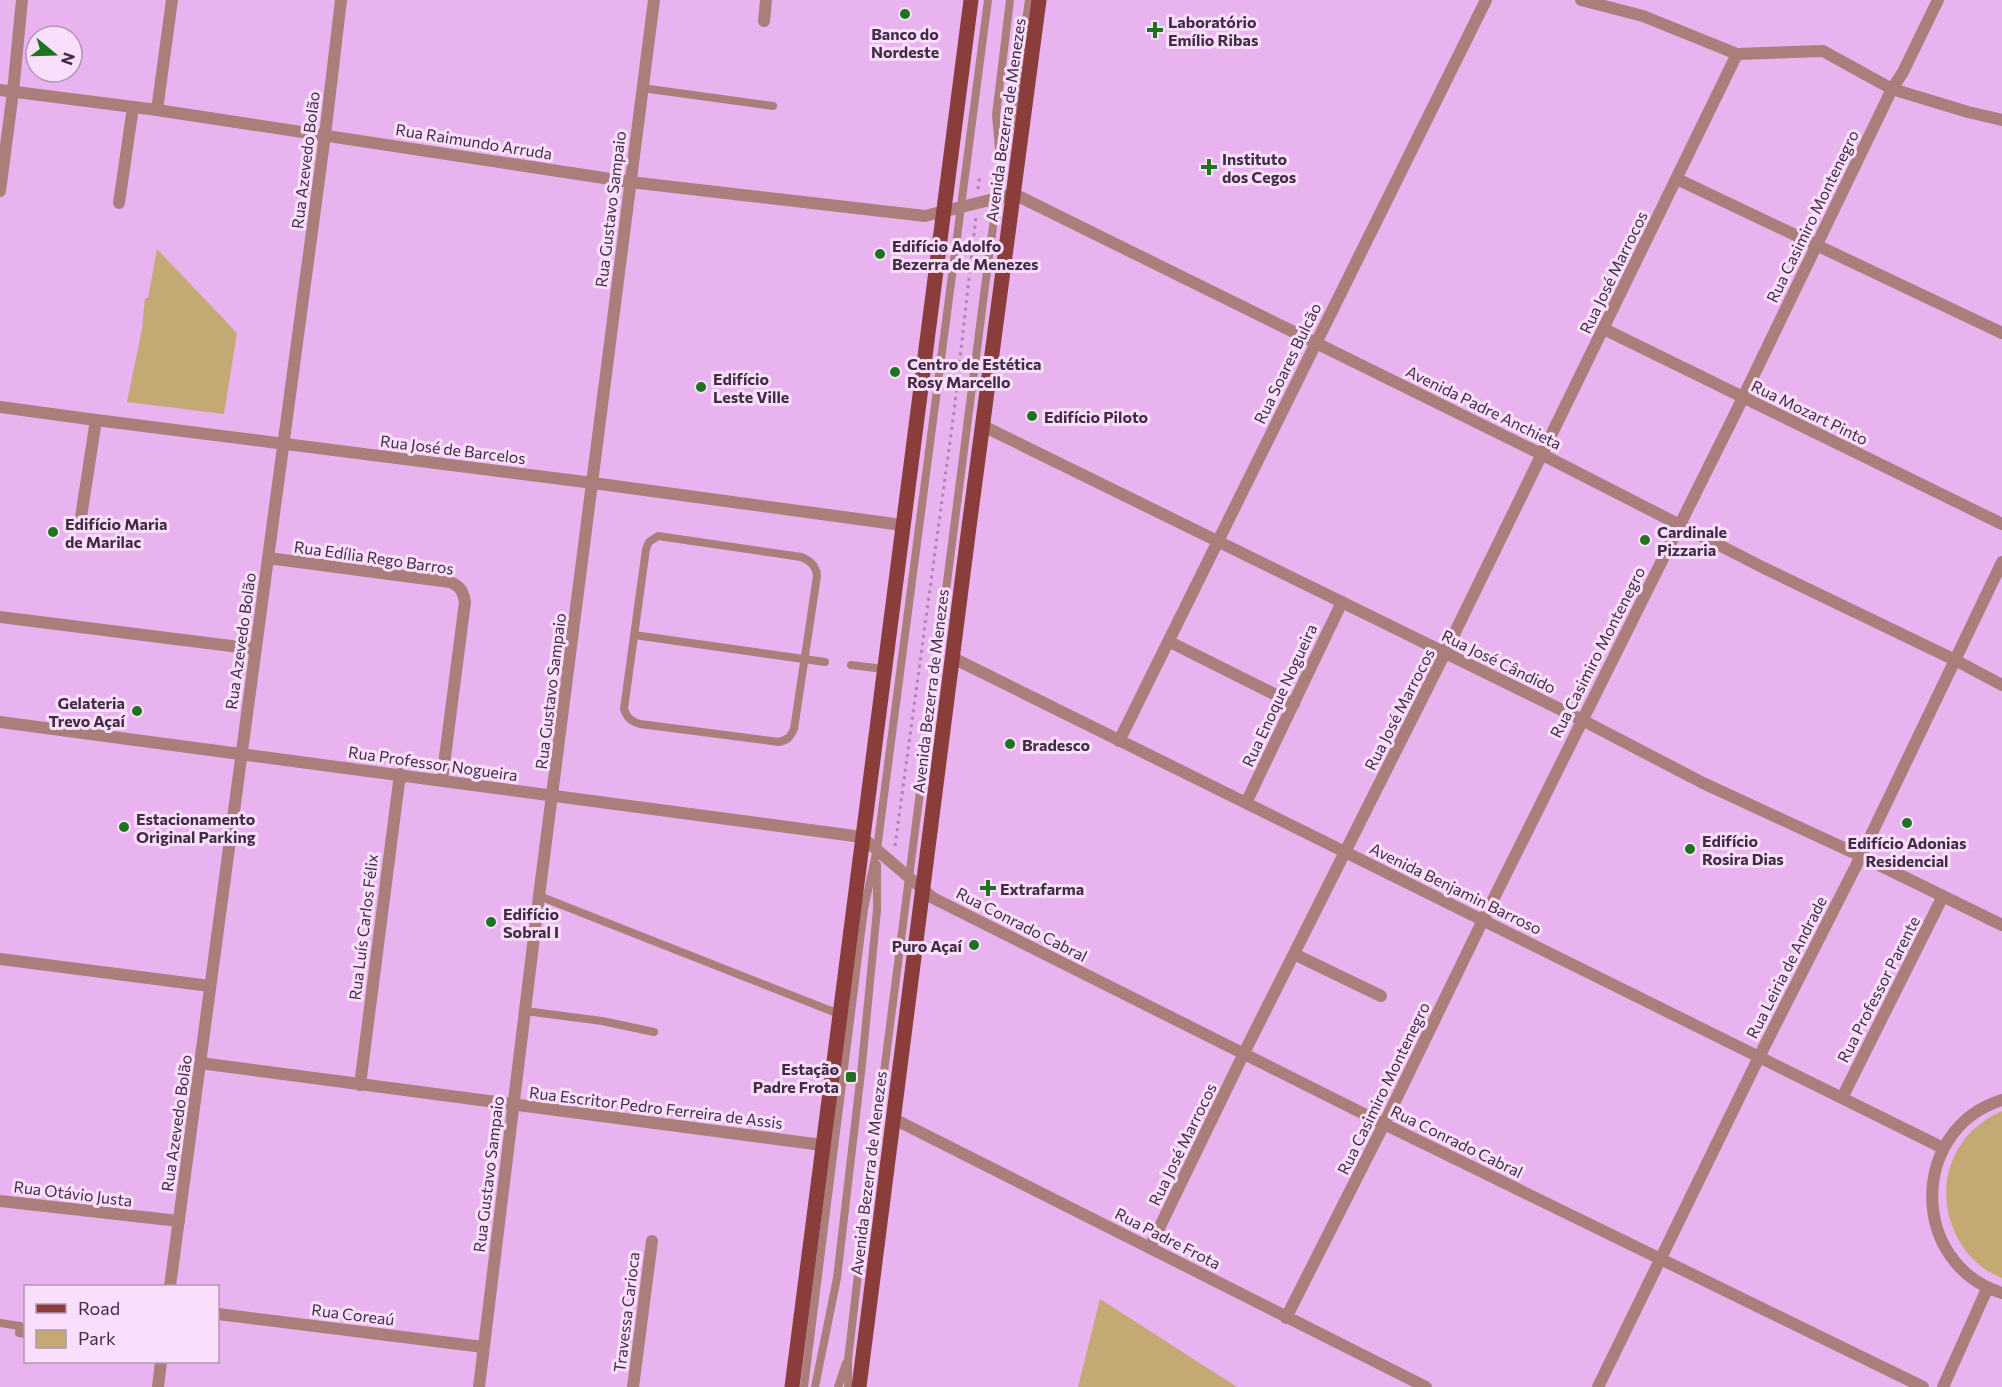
<svg xmlns="http://www.w3.org/2000/svg" width="2002" height="1387" font-family="Commissioner,sans-serif">
  <rect width="100%" height="100%" fill="#e8b3ee"/>
  <path fill="#c5a974" d="M157 249 237 333 224 414 127 402 142 329 145 298H148Z
    M2002 1111V1278C1984 1271 1970 1259 1960 1242 1931 1193 1949 1134 2002 1111Z
    M1100 1299 1237 1387H1078Z"/>
  <g fill="none" stroke-linecap="round" stroke-linejoin="round">
    <path stroke="#b085b5" stroke-width="3" stroke-dasharray="3 4.5" stroke-linecap="butt" d="M978 189 980 175
      M895 846 954 412 976 216"/>
    <path stroke="#ab7e7b" stroke-width="8" d="M642 88 773 106
      M1000 160 996 115 1010 0
      M658 536 801 557C811 561 816 566 817 576L794 729C790 737 788 740 779 742L640 724C631 721 627 718 624 709L646 549 649 542Z
      M634 635 825 662
      M851 665 884 669
      M539 896 839 1014
      M525 1011 602 1021 654 1032
      M0 1323 20 1326 19 1333 26 1334
      M804 1387 864 909 877 849 988 0
      M815 1387 837 1278 862 1064 877 910V865
      M838 1387 846 1363
      M848 1387V1360L858 1274 990 248 1001 170 1012 117 1029 0"/>
    <path stroke="#ab7e7b" stroke-width="12" d="M1581 0 1643 16 1737 54 1823 51 1892 89 1968 112 2002 120
      M764 21 766 0
      M157 110 172 0
      M1677 179 2002 333
      M0 191 13 92 22 0
      M119 203 133 107
      M1604 329 2002 524
      M81 517 96 420
      M268 558 450 582C460 586 463 591 465 602L442 780
      M0 617 255 649
      M1170 642 1294 704
      M953 658 1943 1148
      M0 722 862 837 933 898 1384 1124 1923 1387
      M1119 741 1486 0
      M1246 803 1342 602
      M1294 954 1381 996
      M0 959 210 986
      M200 1063 822 1145
      M360 1085 400 774
      M1842 1098 1943 896
      M2002 1100C1909 1129 1909 1264 2002 1293
      M894 1119 1426 1387
      M0 1201 179 1221
      M1150 1247 1244 1053 1440 663 1737 54
      M218 1314 483 1347
      M1286 1318 1384 1124 1483 920 1736 412 1892 89 1903 72 1938 0
      M633 1387 652 1241
      M1598 1387 1759 1057 1861 856 2002 562
      M1943 1387 1987 1289"/>
    <path stroke="#ab7e7b" stroke-width="12" d="M0 90 157 110 630 182 925 216 1014 194 1541 454 1764 568 1955 660 2002 685
      M0 407 96 420 593 483 902 525
      M983 426 1582 720 1703 783 1861 856 2002 925
      M170 1286 325 135 341 0
      M158 1387 161 1362
      M479 1387 539 896 654 0"/>
    <path stroke="#8a3d3b" stroke-width="15" d="M792 1387 971 0
      M859 1387 969 527 1039 0"/>
  </g>
  <g fill="#1d731e" stroke="#fadffd" stroke-width="2">
    <circle cx="905" cy="14" r="6"/>
    <path d="M1152 21h6v6h6v6h-6v6h-6v-6h-6v-6h6z"/>
    <path d="M1206 158h6v6h6v6h-6v6h-6v-6h-6v-6h6z"/>
    <circle cx="880" cy="254" r="6"/>
    <circle cx="895" cy="372" r="6"/>
    <circle cx="701" cy="387" r="6"/>
    <circle cx="1032" cy="416" r="6"/>
    <circle cx="53" cy="532" r="6"/>
    <circle cx="1645" cy="540" r="6"/>
    <circle cx="137" cy="711" r="6"/>
    <circle cx="1010" cy="744" r="6"/>
    <circle cx="1907" cy="823" r="6"/>
    <circle cx="124" cy="827" r="6"/>
    <circle cx="1690" cy="849" r="6"/>
    <path d="M985 879h6v6h6v6h-6v6h-6v-6h-6v-6h6z"/>
    <circle cx="491" cy="922" r="6"/>
    <circle cx="974" cy="945" r="6"/>
    <rect x="845" y="1071" width="12" height="12" rx="3"/>
  </g>
  <g text-anchor="middle" dominant-baseline="central" stroke-width="6" stroke-linejoin="round" paint-order="stroke">
    <g font-size="16" font-weight="bold" fill="#412c44" stroke="#fadffd" text-anchor="start">
      <text x="1168" y="21">Laboratório<tspan x="1168" dy="18">Emílio Ribas</tspan></text>
      <text x="905" y="33" text-anchor="middle">Banco do<tspan x="905" dy="18">Nordeste</tspan></text>
      <text x="1222" y="158">Instituto<tspan x="1222" dy="18">dos Cegos</tspan></text>
      <text x="892" y="245">Edifício Adolfo<tspan x="892" dy="18">Bezerra de Menezes</tspan></text>
      <text x="907" y="363">Centro de Estética<tspan x="907" dy="18">Rosy Marcello</tspan></text>
      <text x="713" y="378">Edifício<tspan x="713" dy="18">Leste Ville</tspan></text>
      <text x="1044" y="416">Edifício Piloto</text>
      <text x="65" y="523">Edifício Maria<tspan x="65" dy="18">de Marilac</tspan></text>
      <text x="1657" y="531">Cardinale<tspan x="1657" dy="18">Pizzaria</tspan></text>
      <text x="125" y="702" text-anchor="end">Gelateria<tspan x="125" dy="18">Trevo Açaí</tspan></text>
      <text x="1022" y="744">Bradesco</text>
      <text x="136" y="818">Estacionamento<tspan x="136" dy="18">Original Parking</tspan></text>
      <text x="1702" y="840">Edifício<tspan x="1702" dy="18">Rosira Dias</tspan></text>
      <text x="1907" y="842" text-anchor="middle">Edifício Adonias<tspan x="1907" dy="18">Residencial</tspan></text>
      <text x="1000" y="888">Extrafarma</text>
      <text x="503" y="913">Edifício<tspan x="503" dy="18">Sobral I</tspan></text>
      <text x="962" y="945" text-anchor="end">Puro Açaí</text>
      <text x="839" y="1068" text-anchor="end">Estação<tspan x="839" dy="18">Padre Frota</tspan></text>
    </g>
    <g font-size="16" fill="#412c44" stroke="#fadffd">
      <text transform="translate(1005 120) rotate(-82)">Avenida Bezerra de Menezes</text>
      <text transform="translate(474 141) rotate(9)">Rua Raimundo Arruda</text>
      <text transform="translate(305 160) rotate(-83)">Rua Azevedo Bolão</text>
      <text transform="translate(610 209) rotate(-83)">Rua Gustavo Sampaio</text>
      <text transform="translate(1812 216) rotate(-64)">Rua Casimiro Montenegro</text>
      <text transform="translate(1613 272) rotate(-64)">Rua José Marrocos</text>
      <text transform="translate(1287 363) rotate(-64)">Rua Soares Bulcão</text>
      <text transform="translate(1484 407) rotate(26)">Avenida Padre Anchieta</text>
      <text transform="translate(1810 412) rotate(26)">Rua Mozart Pinto</text>
      <text transform="translate(453 449) rotate(7)">Rua José de Barcelos</text>
      <text transform="translate(374 557) rotate(8)">Rua Edília Rego Barros</text>
      <text transform="translate(240 641) rotate(-82)">Rua Azevedo Bolão</text>
      <text transform="translate(1597 652) rotate(-63)">Rua Casimiro Montenegro</text>
      <text transform="translate(1499 661) rotate(26)">Rua José Cândido</text>
      <text transform="translate(550 691) rotate(-83)">Rua Gustavo Sampaio</text>
      <text transform="translate(930 691) rotate(-83)">Avenida Bezerra de Menezes</text>
      <text transform="translate(1279 695) rotate(-65)">Rua Enoque Nogueira</text>
      <text transform="translate(1399 709) rotate(-63)">Rua José Marrocos</text>
      <text transform="translate(433 763) rotate(8)">Rua Professor Nogueira</text>
      <text transform="translate(1456 888) rotate(26)">Avenida Benjamin Barroso</text>
      <text transform="translate(1022 924) rotate(27)">Rua Conrado Cabral</text>
      <text transform="translate(363 927) rotate(-83)">Rua Luís Carlos Félix</text>
      <text transform="translate(1786 967) rotate(-63)">Rua Leiria de Andrade</text>
      <text transform="translate(1878 989) rotate(-63)">Rua Professor Parente</text>
      <text transform="translate(1383 1088) rotate(-64)">Rua Casimiro Montenegro</text>
      <text transform="translate(656 1107) rotate(7)">Rua Escritor Pedro Ferreira de Assis</text>
      <text transform="translate(176 1123) rotate(-82)">Rua Azevedo Bolão</text>
      <text transform="translate(1457 1141) rotate(26)">Rua Conrado Cabral</text>
      <text transform="translate(1182 1144) rotate(-64)">Rua José Marrocos</text>
      <text transform="translate(868 1173) rotate(-83)">Avenida Bezerra de Menezes</text>
      <text transform="translate(488 1174) rotate(-83)">Rua Gustavo Sampaio</text>
      <text transform="translate(73 1193) rotate(7)">Rua Otávio Justa</text>
      <text transform="translate(1168 1238) rotate(27)">Rua Padre Frota</text>
      <text transform="translate(626 1312) rotate(-83)">Travessa Carioca</text>
      <text transform="translate(353 1314) rotate(7)">Rua Coreaú</text>
    </g>
  </g>
  <rect x="24" y="1285" width="195" height="78" fill="#fadffd" stroke="#b097b3" stroke-width="1.5"/>
  <rect x="36" y="1304" width="30" height="9" fill="#8a3d3b" stroke="#b097b3" stroke-width="1.5"/>
  <text x="78" y="1315" font-size="18" fill="#412c44">Road</text>
  <rect x="36" y="1330" width="30" height="18" fill="#c5a974" stroke="#b097b3" stroke-width="1.5"/>
  <text x="78" y="1345" font-size="18" fill="#412c44">Park</text>
  <g transform="translate(54 54) rotate(109)"><circle r="28" fill="#fadffd" stroke="#b097b3" stroke-width="1.5"/>
  <path d="M0-4.5L10 22L0 15L-10 22Z" fill="#1d731e"/>
  <text y="-9" font-size="16" font-weight="bold" text-anchor="middle" fill="#412c44">N</text>
  </g>
</svg>
